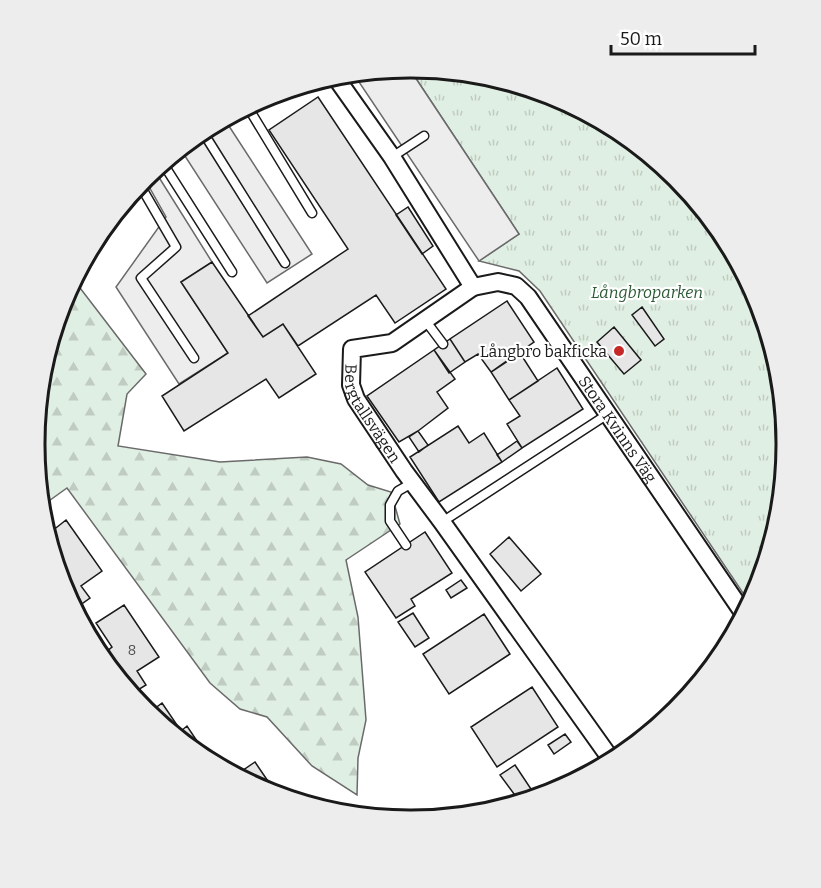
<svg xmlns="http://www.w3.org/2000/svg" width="821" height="888" font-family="Bitter,serif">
  <defs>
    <pattern id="grass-tufts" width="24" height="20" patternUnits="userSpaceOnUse" patternTransform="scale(1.5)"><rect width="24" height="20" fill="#e0efe3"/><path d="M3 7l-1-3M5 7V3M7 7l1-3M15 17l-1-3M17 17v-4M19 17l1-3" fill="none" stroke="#c0ccc2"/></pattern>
    <pattern id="forest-firs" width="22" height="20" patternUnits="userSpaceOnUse" patternTransform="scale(1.5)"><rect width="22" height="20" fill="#e0efe3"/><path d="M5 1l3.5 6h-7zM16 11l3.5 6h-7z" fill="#c0ccc2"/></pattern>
  </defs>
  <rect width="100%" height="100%" fill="#fff"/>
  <path fill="url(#grass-tufts)" stroke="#6a6a6a" stroke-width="1.5" d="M409 68 555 97 677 178 758 300 786 444 758 588 749 602 540 291 519 271 479 261 519 234Z"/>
  <path fill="url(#forest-firs)" stroke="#6a6a6a" stroke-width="1.5" d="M77 284 146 374 127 394 118 446 220 462 307 457 341 464 368 485 391 492 400 524 346 560 358 617 366 720 358 758 357 795 312 766 267 717 240 709 210 683 67 488 46 503 35 444 63 301Z"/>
  <path fill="#ededed" stroke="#6a6a6a" stroke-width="1.5" d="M409 68 519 234 479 261 357 79Z
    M227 123 312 254 267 283 183 153Z
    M155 171 212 262 181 282 228 353 179 384 116 287 166 217 147 183 151 174Z"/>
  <path fill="#e6e6e6" stroke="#1a1a1a" stroke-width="1.5" d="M318 97 446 289 395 323 376 295 298 346 283 324 263 337 248 316 348 249 269 130Z
    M408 207 433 246 422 254 396 215Z
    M212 262 263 337 283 324 316 374 279 398 266 379 184 431 162 396 228 353 181 282Z
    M507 301 534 342 491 372 478 354 465 362 450 339Z
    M642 307 664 339 655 346 632 315Z
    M614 327 641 360 624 374 597 342Z
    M450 339 465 362 449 373 434 350Z
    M434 350 455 379 437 392 448 408 418 431 399 442 367 396Z
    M520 353 538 381 509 400 491 372Z
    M557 368 583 409 522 448 507 424 520 416 509 400Z
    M458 426 469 443 484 433 502 462 439 502 410 457Z
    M418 431 428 445 419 452 409 437Z
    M517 441 522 448 502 462 497 455Z
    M66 520 102 571 81 586 90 598 76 608 63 588 52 531Z
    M425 532 452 573 411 599 415 606 396 618 365 572Z
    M509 537 541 574 521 591 490 554Z
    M461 580 467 588 451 598 446 590Z
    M124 605 159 657 137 671 146 685 133 693 106 652 112 647 96 623Z
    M413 613 429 638 415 647 398 622Z
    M484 614 510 654 449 694 423 654Z
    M532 687 558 727 497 767 471 727Z
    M162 703 181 731 187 726 201 747 149 713Z
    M565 734 571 742 554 754 548 745Z
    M255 762 276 793 266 791 239 773Z
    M515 765 531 789 517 798 500 775Z"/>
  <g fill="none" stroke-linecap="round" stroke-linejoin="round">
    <defs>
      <path id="service" d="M249 109 312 213
        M206 137 285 263
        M392 157 424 136
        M164 165 232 272
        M140 185 176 247 141 278 194 358
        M425 320 443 344
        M442 522 608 414
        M406 545 390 521V505L398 491 412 483"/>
      <g id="minor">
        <path id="s1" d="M339 82 392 157 473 287 392 343 352 349 351 385 356 399 404 471 442 522 608 755"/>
        <path id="s2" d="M473 287 498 282 516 286 528 297 742 611"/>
      </g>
    </defs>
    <use href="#service" stroke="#1a1a1a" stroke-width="11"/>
    <use href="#minor" stroke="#1a1a1a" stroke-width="20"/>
    <use href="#service" stroke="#fff" stroke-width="8"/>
    <use href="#minor" stroke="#fff" stroke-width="16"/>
  </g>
  <circle fill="#c62828" stroke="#fff" stroke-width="2" cx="619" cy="351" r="6"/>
  <g text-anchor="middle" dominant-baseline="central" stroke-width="4.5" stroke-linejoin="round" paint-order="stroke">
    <g font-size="14" fill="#4d4d4d">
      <text x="132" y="650">8</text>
    </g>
    <g font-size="16" font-style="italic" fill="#2b5a34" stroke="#fff">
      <text x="647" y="292">Långbroparken</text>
    </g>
    <g font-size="16" fill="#1a1a1a" stroke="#fff" text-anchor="end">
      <text x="607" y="351">Långbro bakficka</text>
    </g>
    <g font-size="16" fill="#1a1a1a" stroke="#fff">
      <text stroke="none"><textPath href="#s1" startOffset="454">Bergtallsvägen</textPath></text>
      <text stroke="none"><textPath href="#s2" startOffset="220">Stora Kvinns Väg</textPath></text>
    </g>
  </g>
  <path d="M0 0H821V888H0ZM410 78H411A365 365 0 0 1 776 443V445A365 365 0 0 1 411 810H410A365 365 0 0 1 45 445V443A365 365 0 0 1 410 78Z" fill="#ededed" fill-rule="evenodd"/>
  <path fill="none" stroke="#1a1a1a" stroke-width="3" d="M410 78H411A365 365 0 0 1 776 443V445A365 365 0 0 1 411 810H410A365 365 0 0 1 45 445V443A365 365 0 0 1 410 78Z"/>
  <path d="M611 45v9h144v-9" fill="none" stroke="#1a1a1a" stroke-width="3"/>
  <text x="620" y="45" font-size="18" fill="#1a1a1a" stroke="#ffffff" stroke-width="4.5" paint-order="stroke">50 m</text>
</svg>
